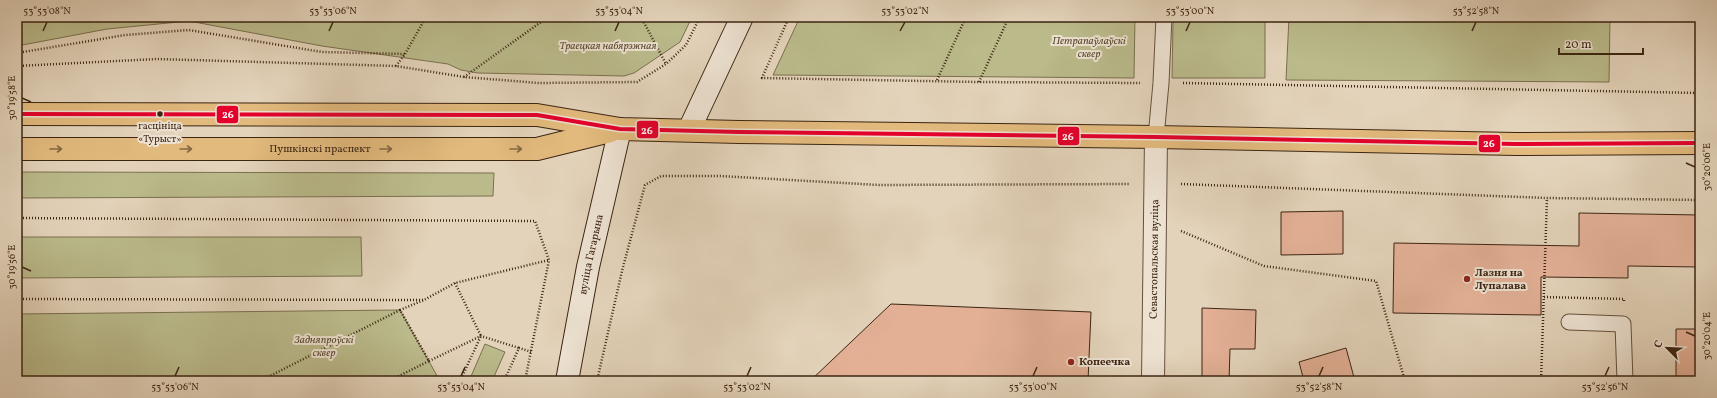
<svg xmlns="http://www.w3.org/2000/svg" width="1717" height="398" font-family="Vollkorn,serif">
  <rect width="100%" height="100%" fill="#e3d3ba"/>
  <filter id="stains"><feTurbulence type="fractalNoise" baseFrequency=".005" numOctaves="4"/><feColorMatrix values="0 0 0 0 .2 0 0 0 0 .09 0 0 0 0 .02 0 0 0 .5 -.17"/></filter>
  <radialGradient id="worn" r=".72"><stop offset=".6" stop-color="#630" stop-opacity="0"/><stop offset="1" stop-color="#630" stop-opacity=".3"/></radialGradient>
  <path fill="#baba8b" stroke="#7b704f" d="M17 17H692L680 42 634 73 624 76 478 73 461 70 448 64 322 46 189 21 107 29 17 46Z
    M800 17H1135L1134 78 773 75Z
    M1178 17H1265V78H1172L1173 23Z
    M1289 17H1610L1609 82 1286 80Z
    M17 172 494 173 493 196 17 198Z
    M17 237H361L362 276 17 278Z
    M400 310 440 381H17V314Z
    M485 344 505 352 492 381H469Z"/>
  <path fill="#e3b096" stroke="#3c2513" d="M1343 211V254L1281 255V212Z
    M1579 213 1700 215V267L1628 266V278L1541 277V315L1393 313 1394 243 1579 246Z
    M891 304 1091 312 1088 381H810Z
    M1202 308 1256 310 1255 349H1230L1229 381H1202Z
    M1676 329H1700V380H1676Z
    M1346 348 1355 381H1304L1299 362Z"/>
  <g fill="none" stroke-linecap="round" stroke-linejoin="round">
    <defs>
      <path id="service" d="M1156 137 1161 83 1164 17
        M1569 322 1623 324 1625 381"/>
      <g id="minor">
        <path id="s1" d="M1153 381 1156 137"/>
      </g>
      <g id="secondary">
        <path d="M689 130 742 17"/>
        <path id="s2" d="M567 381 588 267 620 129"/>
      </g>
      <g id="primary">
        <path d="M17 114 537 115 620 129 739 132 1156 137 1516 144 1700 143"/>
        <path id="s3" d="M17 149H537L610 131"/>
      </g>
    </defs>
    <use href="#service" stroke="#66503d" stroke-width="17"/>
    <use href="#minor" stroke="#66503d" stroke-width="24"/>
    <use href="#secondary" stroke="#3c2513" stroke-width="24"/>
    <use href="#primary" stroke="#3c2513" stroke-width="24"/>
    <path stroke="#3c2513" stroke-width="2.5" stroke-dasharray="1 2" stroke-linecap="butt" d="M641 17 666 64
      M789 17 762 78 979 82 1140 83
      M17 53 125 35 189 30 322 52 405 54
      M17 66 157 59 396 66 464 77 539 83 637 82 666 64 686 45 700 17
      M396 66 405 54 426 17
      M464 77 548 17
      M937 80 966 17
      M979 82 1009 17
      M1183 83 1700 93
      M1181 184 1547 198 1700 200
      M17 218 535 221 549 260 525 381
      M1181 231 1264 266 1376 281 1405 381
      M455 283 481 336 460 381
      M1544 297 1624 299V301
      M17 299 424 300
      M400 310 424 300 455 283 549 260
      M429 361 481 336 519 348
      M260 381 400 310 429 361 389 381
      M504 381 519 348 532 352
      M597 381 622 271 645 185 661 176H720L879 185 1130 184
      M1541 381 1547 198"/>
    <use href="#service" stroke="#ede2d2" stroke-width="15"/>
    <use href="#minor" stroke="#ede2d2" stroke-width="22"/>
    <use href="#secondary" stroke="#ede2d2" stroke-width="22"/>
    <use href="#primary" stroke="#e2ba7d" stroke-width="22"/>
    <defs>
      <path id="bus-1" d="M17 114 537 115 620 129 739 132 1156 137 1516 144 1700 143"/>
    </defs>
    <use href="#bus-1" stroke="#ede2d2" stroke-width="7"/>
    <use href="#bus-1" stroke="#e4002b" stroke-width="4"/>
  </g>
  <defs><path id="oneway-shaft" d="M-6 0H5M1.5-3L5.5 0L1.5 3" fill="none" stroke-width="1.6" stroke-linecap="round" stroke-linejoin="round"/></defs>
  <g stroke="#876843">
    <use href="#oneway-shaft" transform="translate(56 149)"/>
    <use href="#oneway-shaft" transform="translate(186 149)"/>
    <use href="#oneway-shaft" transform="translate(386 149)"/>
    <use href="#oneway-shaft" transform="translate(516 149)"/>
  </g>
  <path fill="none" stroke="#3c2513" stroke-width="1.5" d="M43 31 47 22M329 31 333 22M615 31 619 22M900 31 905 22M1186 31 1190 22M1472 31 1476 22M22 98 31 102M1686 163 1695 167M22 267 31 271M1686 332 1695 336M175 376 179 367M461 376 465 367M747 376 751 367M1033 376 1037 367M1319 376 1323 367M1605 376 1609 367"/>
  <circle fill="#3c2513" stroke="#ede2d2" stroke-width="1.5" cx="160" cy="114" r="3.5"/>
  <g fill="#8f2418" stroke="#ede2d2" stroke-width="1.5">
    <circle cx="1467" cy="279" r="4"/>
    <circle cx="1071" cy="362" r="4"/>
  </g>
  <g text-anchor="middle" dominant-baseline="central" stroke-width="4" stroke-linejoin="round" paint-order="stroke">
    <g font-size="10" fill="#3c2513" stroke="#ede2d2">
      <text x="160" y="126">гасцініца<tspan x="160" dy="13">«Турыст»</tspan></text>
    </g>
    <g font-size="11" font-style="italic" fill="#5c4a31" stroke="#ede2d2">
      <text x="1089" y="41">Петрапаўлаўскі<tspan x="1089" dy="13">сквер</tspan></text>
      <text x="608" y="46">Траецкая набярэжная</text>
      <text x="324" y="340">Задняпроўскі<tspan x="324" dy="13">сквер</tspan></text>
    </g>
    <g font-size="11" fill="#3c2513" stroke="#ede2d2">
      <text stroke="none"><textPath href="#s3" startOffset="303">Пушкінскі праспект</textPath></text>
      <text stroke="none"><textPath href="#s2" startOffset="129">вуліца Гагарына</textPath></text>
      <text stroke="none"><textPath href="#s1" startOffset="122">Севастопальская вуліца</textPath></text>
    </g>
    <g font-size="11" font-weight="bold" fill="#3c2513" stroke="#ede2d2" text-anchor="start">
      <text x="1475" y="273">Лазня на<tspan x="1475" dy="13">Лупалава</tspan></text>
      <text x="1079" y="362">Копеечка</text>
    </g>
  </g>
  <g stroke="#ede2d2" stroke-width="1.5">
    <rect x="216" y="105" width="23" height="19" rx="4" fill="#e4002b"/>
    <rect x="636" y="120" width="23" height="19" rx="4" fill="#e4002b"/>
    <rect x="1057" y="126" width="23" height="20" rx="4" fill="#e4002b"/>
    <rect x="1478" y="134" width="23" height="19" rx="4" fill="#e4002b"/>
  </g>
  <g font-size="11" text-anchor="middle" font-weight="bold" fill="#fff">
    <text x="228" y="118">26</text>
    <text x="647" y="134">26</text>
    <text x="1068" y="140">26</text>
    <text x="1489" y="147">26</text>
  </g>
  <rect width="1717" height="398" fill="none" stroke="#e3d3ba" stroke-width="44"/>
  <g transform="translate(1667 348) rotate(294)" stroke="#ede2d2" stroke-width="3" paint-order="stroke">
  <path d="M0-3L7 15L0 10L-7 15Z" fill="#3c2513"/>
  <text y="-6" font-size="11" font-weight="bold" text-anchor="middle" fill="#3c2513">С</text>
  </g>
  <path d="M1559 48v6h84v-6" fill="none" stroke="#3c2513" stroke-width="2"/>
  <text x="1565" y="48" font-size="12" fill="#3c2513" stroke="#ede2d2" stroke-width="3" paint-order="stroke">20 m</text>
  <rect x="22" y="22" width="1673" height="354" fill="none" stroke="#3c2513" stroke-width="1.5"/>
  <g font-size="10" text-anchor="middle" fill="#3c2513">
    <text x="47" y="14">53°53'08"N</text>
    <text x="333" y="14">53°53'06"N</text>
    <text x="619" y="14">53°53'04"N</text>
    <text x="905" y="14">53°53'02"N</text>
    <text x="1190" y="14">53°53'00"N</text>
    <text x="1476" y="14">53°52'58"N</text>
    <text transform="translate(11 98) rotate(-90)" y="4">30°19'58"E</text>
    <text transform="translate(1706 167) rotate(-90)" y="4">30°20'06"E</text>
    <text transform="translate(11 267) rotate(-90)" y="4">30°19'56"E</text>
    <text transform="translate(1706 336) rotate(-90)" y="4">30°20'04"E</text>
    <text x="175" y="390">53°53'06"N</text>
    <text x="461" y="390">53°53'04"N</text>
    <text x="747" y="390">53°53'02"N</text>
    <text x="1033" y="390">53°53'00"N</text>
    <text x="1319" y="390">53°52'58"N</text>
    <text x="1605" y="390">53°52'56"N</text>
  </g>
  <rect width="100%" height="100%" filter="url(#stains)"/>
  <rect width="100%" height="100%" fill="url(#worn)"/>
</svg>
